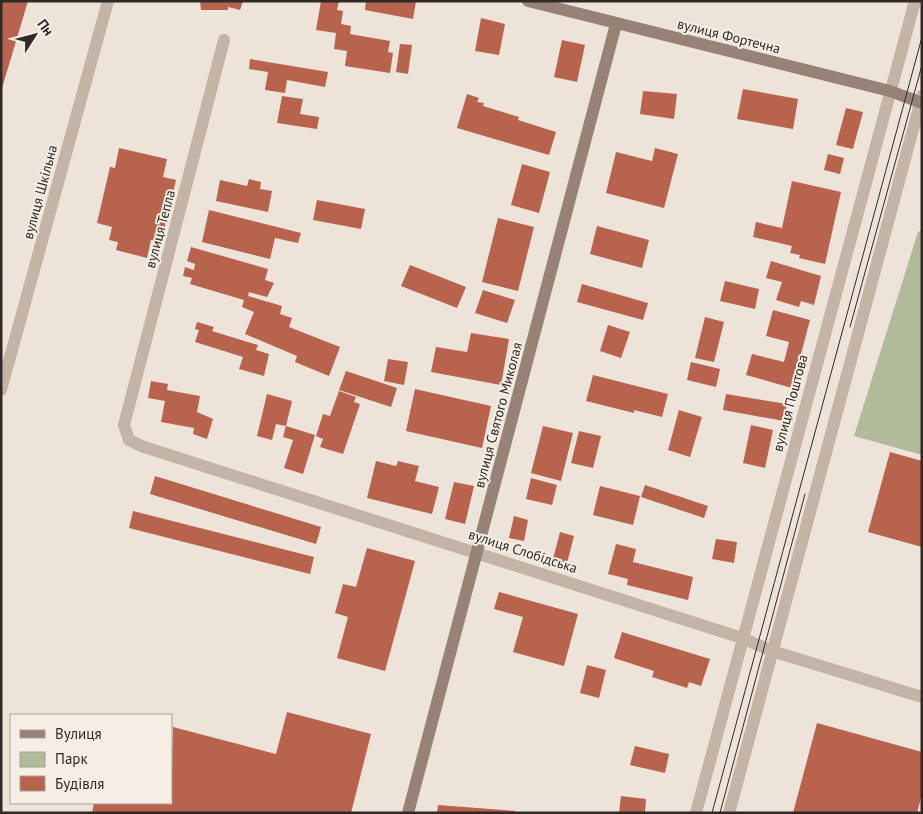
<svg xmlns="http://www.w3.org/2000/svg" width="923" height="814" font-family="'PT Sans',sans-serif">
  <rect width="100%" height="100%" fill="#ede3d9"/>
  <path fill="#b1ba9b" d="M922 230V455L854 436 918 232Z"/>
  <path fill="#b7634e" d="M1 1H28L2 88H1Z
    M200 1H243L240 10 228 7V10H201Z
    M321 1H339L337 10 343 11 341 24 351 26 350 34 390 41 388 52 393 53 390 73 345 66 347 51 334 49 336 33 316 30Z
    M366 1H416L413 19 365 10Z
    M481 18 505 24 499 55 475 51Z
    M562 40 585 45 577 82 554 77Z
    M400 44 412 45 408 74 396 72Z
    M250 59 328 72 325 87 287 80 285 93 265 90 268 72 249 69Z
    M743 89 798 99 793 129 737 119Z
    M643 91 677 94 674 119 640 114Z
    M467 94 479 98 477 102 484 103 483 106 519 117 518 120 556 132 549 155 457 128Z
    M282 96 303 99 300 114 319 117 317 129 277 123Z
    M846 108 863 112 853 149 836 145Z
    M119 148 167 159 163 177 176 180 161 242 151 240 147 258 116 250 118 242 109 240 112 227 97 223 110 167 115 168Z
    M655 148 678 154 664 208 606 193 616 152 652 161Z
    M828 154 844 158 840 174 824 170Z
    M522 164 550 172 539 213 511 205Z
    M249 179 261 182 260 189 272 191 268 212 216 201 220 180 247 186Z
    M792 181 841 192 825 264 799 258 800 255 790 253 792 246 753 237 756 222 782 228Z
    M317 200 365 209 361 229 313 220Z
    M209 210 301 233 298 243 275 238 270 259 202 242Z
    M498 218 534 227 518 291 482 282Z
    M597 226 649 240 642 268 590 254Z
    M191 247 268 269 265 280 274 283 267 297 249 292 248 296 282 306 280 314 292 318 289 327 340 347 329 376 295 362 297 356 245 334 254 312 242 307 244 300 190 284 192 278 183 276 185 267 194 270 195 264 187 261Z
    M771 261 821 276 814 305 801 301 799 307 776 300 782 282 766 278Z
    M410 265 466 287 457 308 401 286Z
    M725 281 759 289 755 309 720 301Z
    M582 284 648 303 643 320 577 302Z
    M483 290 515 300 507 323 475 313Z
    M773 310 810 320 792 388 746 375 752 354 784 362 789 342 766 336Z
    M705 317 724 322 714 362 695 358Z
    M197 322 214 327 212 331 258 345 256 350 269 354 264 376 239 369 243 357 195 342 199 330 195 329Z
    M608 325 630 332 621 358 600 351Z
    M471 333 509 339 501 385 431 372 436 347 467 352Z
    M388 359 408 362 404 385 384 381Z
    M691 362 720 369 716 387 687 380Z
    M346 371 397 388 391 407 339 390Z
    M593 375 668 394 662 417 634 410V413L586 401Z
    M151 381 168 384 167 390 200 396 197 412 213 419 207 439 193 434 194 428 161 422 165 401 148 398Z
    M415 389 491 406 482 448 406 431Z
    M339 391 356 397 354 402 360 404 343 454 320 447 323 439 316 436 323 414 330 416Z
    M267 394 292 401 286 426 315 435 303 474 284 468 293 440 283 437 286 426 276 424 272 440 257 436Z
    M726 394 787 404 784 421 723 410Z
    M679 410 702 417 690 457 668 450Z
    M751 425 773 430 765 468 743 463Z
    M543 426 573 433 561 481 531 473Z
    M579 431 601 436 593 468 571 463Z
    M890 452 922 461V547L868 532Z
    M376 461 396 466 398 461 419 466 415 481 439 487 432 514 367 498Z
    M155 476 321 527 316 544 150 494Z
    M531 478 557 485 552 505 526 499Z
    M454 482 474 486 465 524 445 519Z
    M645 485 708 506 704 518 641 497Z
    M600 486 640 496 633 525 593 515Z
    M133 511 314 557 310 574 129 528Z
    M514 516 528 520 524 541 509 538Z
    M560 532 574 536 567 563 553 559Z
    M716 539 737 542 734 563 712 559Z
    M616 544 636 549 633 562 693 577 688 600 627 585 628 579 608 574Z
    M367 548 415 561 385 671 337 658 348 617 335 613 343 584 356 587Z
    M499 592 578 614 564 666 513 652 523 617 494 609Z
    M622 632 710 659 701 686 689 682 687 688 652 677 654 671 614 658Z
    M587 665 606 670 599 698 580 693Z
    M287 712 371 734 351 813H92L94 803H171L173 727 276 754Z
    M817 723 922 752V794L917 813H793Z
    M635 746 669 754 665 773 630 765Z
    M621 796 646 799 645 813H619Z
    M438 805 515 811V813H437Z"/>
  <g fill="none" stroke-linecap="round" stroke-linejoin="round">
    <path stroke="#c4b3a7" stroke-width="12" d="M224 40 124 425 129 440 144 447 742 638 772 651 922 697
      M1 390 108 1
      M696 813 915 1
      M729 813 922 96"/>
    <path stroke="#978278" stroke-width="12" d="M528 1 890 91 922 103
      M408 813 616 24"/>
    <path stroke="#312926" stroke-width="1" d="M850 327 922 65
      M712 813 922 37
      M720 813 805 494"/>
  </g>
  <g text-anchor="middle" dominant-baseline="central" stroke-width="4" stroke-linejoin="round" paint-order="stroke">
    <g font-size="14" fill="#312926" stroke="#f6ede4">
      <text transform="translate(729 36) rotate(14)">вулиця Фортечна</text>
      <text transform="translate(40 192) rotate(-75)">вулиця Шкільна</text>
      <text transform="translate(160 229) rotate(-75)">вулиця Тепла</text>
      <text transform="translate(790 403) rotate(-75)">вулиця Поштова</text>
      <text transform="translate(498 415) rotate(-75)">вулиця Святого Миколая</text>
      <text transform="translate(523 551) rotate(18)">вулиця Слобідська</text>
    </g>
  </g>
  <rect width="923" height="814" fill="none" stroke="#312926" stroke-width="5"/>
  <rect x="10" y="714" width="162" height="90" fill="#f6ede4" stroke="#a79f98"/>
  <rect x="20" y="730" width="25" height="8" fill="#978278" stroke="#a79f98"/>
  <text x="55" y="739" font-size="15" fill="#312926">Вулиця</text>
  <rect x="20" y="752" width="25" height="15" fill="#b1ba9b" stroke="#a79f98"/>
  <text x="55" y="764" font-size="15" fill="#312926">Парк</text>
  <rect x="20" y="776" width="25" height="15" fill="#b7634e" stroke="#a79f98"/>
  <text x="55" y="789" font-size="15" fill="#312926">Будівля</text>
  <g transform="translate(35 35) rotate(54)" stroke="#f6ede4" stroke-width="4" paint-order="stroke">
  <path d="M0-4L9 19L0 12L-9 19Z" fill="#312926"/>
  <text y="-8" font-size="14" font-weight="bold" text-anchor="middle" fill="#312926">Пн</text>
  </g>
</svg>
